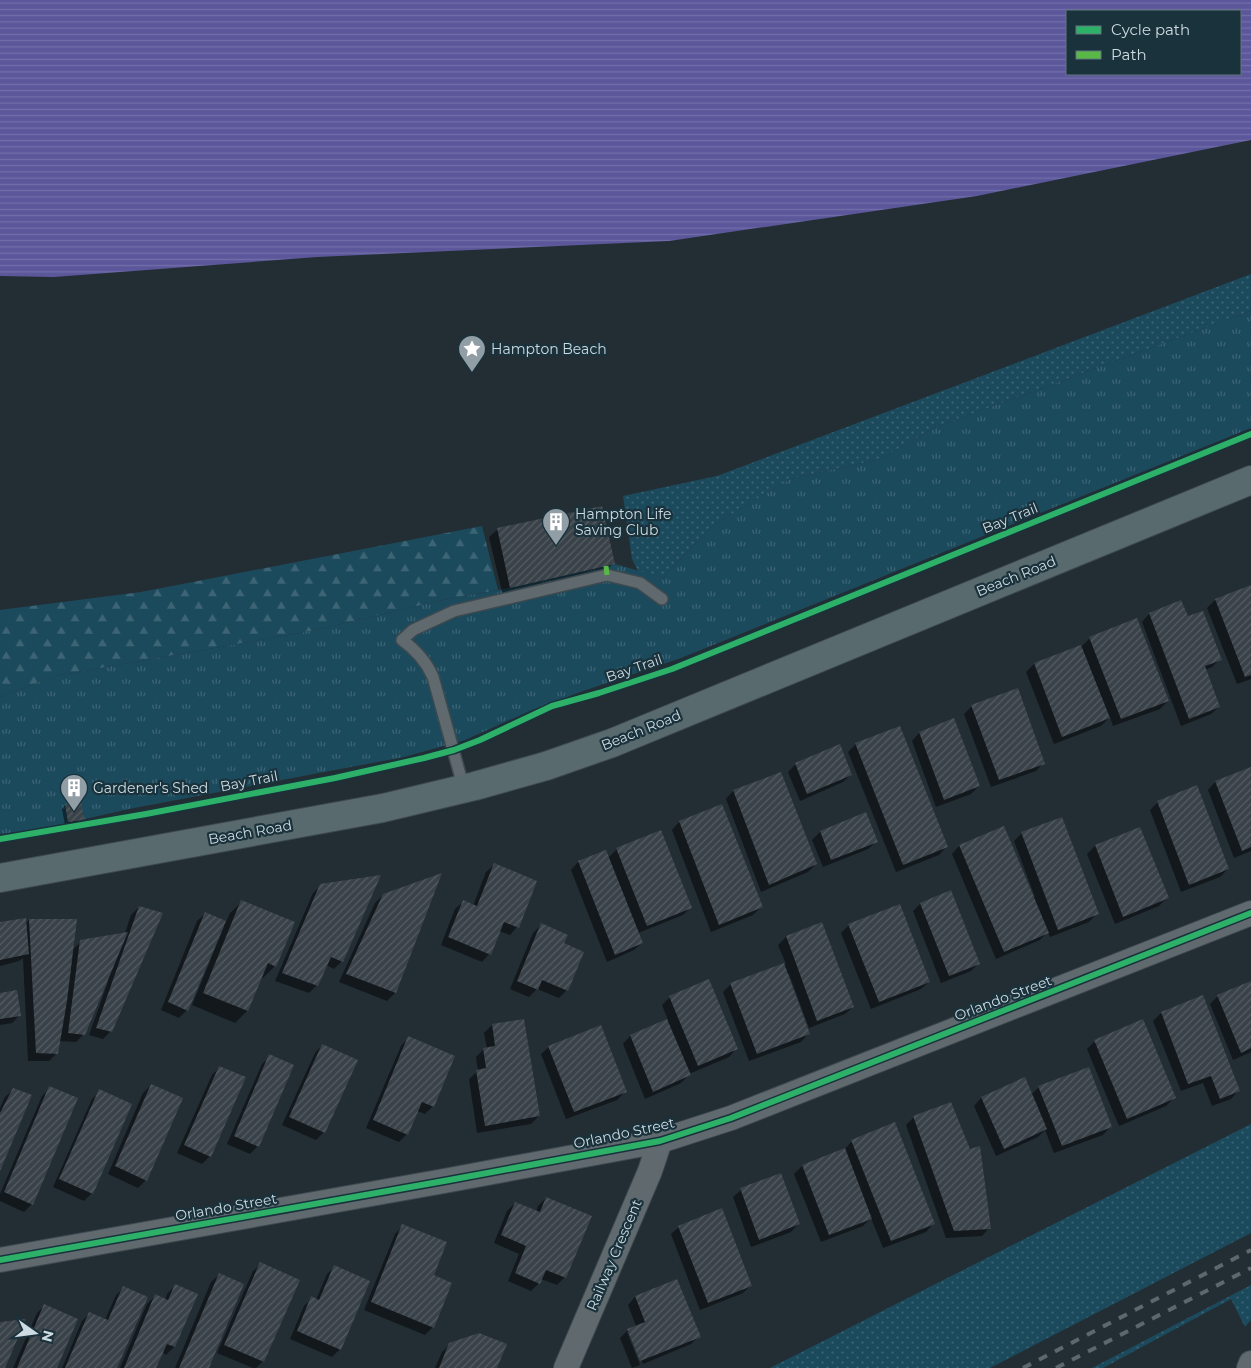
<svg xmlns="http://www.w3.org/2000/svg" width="1251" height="1368" font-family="Montserrat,sans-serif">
  <defs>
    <pattern id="grass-dots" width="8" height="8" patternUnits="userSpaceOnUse" patternTransform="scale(1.25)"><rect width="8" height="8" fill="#1c4a5d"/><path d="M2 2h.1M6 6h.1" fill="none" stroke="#3c6474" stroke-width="1.8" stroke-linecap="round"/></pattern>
    <pattern id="forest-firs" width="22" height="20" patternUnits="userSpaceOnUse" patternTransform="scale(1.25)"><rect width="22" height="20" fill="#1c4a5d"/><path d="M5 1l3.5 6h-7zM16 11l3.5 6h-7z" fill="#3c6474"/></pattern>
    <pattern id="park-tufts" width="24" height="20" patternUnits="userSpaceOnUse" patternTransform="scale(1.25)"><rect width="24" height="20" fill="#1c4a5d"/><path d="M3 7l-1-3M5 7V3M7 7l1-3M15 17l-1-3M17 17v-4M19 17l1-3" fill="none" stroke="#3c6474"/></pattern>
    <pattern id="water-rules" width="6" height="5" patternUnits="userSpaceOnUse" patternTransform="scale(1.25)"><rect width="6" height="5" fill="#5c579b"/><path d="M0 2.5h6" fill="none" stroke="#726fa9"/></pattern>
    <pattern id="building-hatch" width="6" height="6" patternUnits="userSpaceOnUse" patternTransform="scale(1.25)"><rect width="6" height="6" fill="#3a4249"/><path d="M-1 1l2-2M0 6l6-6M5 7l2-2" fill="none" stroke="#555d63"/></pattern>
  </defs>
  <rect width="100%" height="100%" fill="#222e34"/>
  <path fill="url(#grass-dots)" d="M1251 274V311L934 428 881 459 790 479 712 526 663 578 638 571 632 559 623 496 717 476Z
    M1251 1124V1233L990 1368H770Z
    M1251 1285V1320L1245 1327 1231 1299 1103 1368H1092Z"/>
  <path fill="url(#forest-firs)" d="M482 526 498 590 443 600 311 631 55 676 0 697V610L141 592Z"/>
  <path fill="url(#park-tufts)" d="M1251 311V428L681 658 583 691 532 710 465 740 404 757 134 808 35 830 0 834V697L55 676 311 631 443 600 510 588 615 564 663 578 712 526 790 479 881 459 934 428Z"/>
  <path fill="url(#water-rules)" fill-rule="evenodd" d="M0 0H1251V140L977 196 669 241 317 257 54 277 0 276ZM1067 11H1240V74H1067Z"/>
  <path fill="#0007" d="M601 508 613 564 605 571 503 596 489 537 497 530Z
    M1251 586V679L1237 684 1207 608 1215 600Z
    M1149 614 1187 618 1220 659 1212 667 1205 670 1219 707 1211 714 1181 726 1142 622Z
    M1090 638 1168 701 1160 709 1113 726 1110 717 1101 726 1054 744 1026 672 1034 664 1082 646Z
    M972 706 1043 763 1036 771 991 787 964 714Z
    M954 720 979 786 971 794 936 807 912 741 919 733Z
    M856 744 946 847 939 855 896 872 848 752Z
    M796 764 851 775 843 782 800 801 788 772Z
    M1251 768V851L1234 858 1208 790 1215 782Z
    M781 774 816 864 808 872 761 892 726 799 733 791Z
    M80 802 83 819 79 823 65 825 62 809 65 805Z
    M1158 802 1228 869 1220 877 1181 892 1150 810Z
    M865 814 876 842 868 849 823 867 812 840 820 832Z
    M679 822 761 907 753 915 711 932 672 830Z
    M1003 828 1033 897H1035L1014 841 1022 833 1097 914 1089 922 1050 937 1048 932 1040 940 996 959 952 854 959 846Z
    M1139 828 1167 898 1159 906 1115 924 1087 854 1095 846Z
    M617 849 690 908 683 915 638 933 642 943 634 950 607 962 571 870 578 862 605 851 608 858Z
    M494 865 517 927 510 935 499 931 489 954 482 962 441 945 455 909 463 902 473 906 486 872Z
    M440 875 395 993 387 1001 339 982 375 903 383 895Z
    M321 885 342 961 334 969 326 965 317 985 309 993 275 981 313 893Z
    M242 902 275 966 263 978 261 977 247 1011 235 1023 192 1005 224 927 222 926 187 1010 179 1018 161 1010 197 921 205 914 226 922 230 913Z
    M920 904 978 964 971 971 941 983 913 911Z
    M139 907 111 1031 103 1039 89 1035 108 982 106 981 84 1034 76 1042 59 1041 57 1053 49 1061H28L23 958 19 961 0 966V924H25L29 920 72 950 81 942 125 933 131 915Z
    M822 924 853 1007 845 1014 809 1028 789 974 787 975 808 1034 801 1042 749 1061 723 992 731 984 786 964 778 945 786 937Z
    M541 925 567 990 559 998 537 989 529 997 510 989 533 933Z
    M849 925 929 982 921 989 871 1009 841 933Z
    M1251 982V1052L1233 1060 1210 1004 1218 996Z
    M0 994 20 1015 12 1023 0 1025Z
    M670 997 736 1049 729 1057 689 1074V1075L681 1083 645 1099 623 1044 630 1036 668 1020 662 1005Z
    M1202 997 1238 1091 1231 1099 1212 1106 1203 1083 1181 1091 1153 1021 1161 1013Z
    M492 1025 539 1116 531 1124 477 1133 469 1079 478 1071 476 1057 484 1049H487L484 1033Z
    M408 1038 433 1106 425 1114 417 1111 407 1134 399 1142 366 1128 401 1046Z
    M1095 1041 1174 1098 1166 1106 1119 1126 1087 1049Z
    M322 1045 324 1132 316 1140 282 1125 315 1053Z
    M549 1047 625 1092 617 1100 566 1119 541 1054Z
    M270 1056 258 1146 250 1154 227 1144 262 1064Z
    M220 1067 210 1156 202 1164 177 1153 212 1075Z
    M151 1085 146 1180 138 1188 108 1174 143 1093Z
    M1039 1087 1110 1127 1103 1135 1054 1153 1045 1130 1038 1137 996 1156 974 1106 981 1098 1031 1095Z
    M50 1088 32 1204 24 1212 0 1201V1194L42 1096Z
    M13 1090 0 1168V1108L5 1097Z
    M100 1091 131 1105 92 1193 84 1201 53 1187 92 1099Z
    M914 1117 989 1228 982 1236 946 1238 906 1125Z
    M852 1141 933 1224 926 1232 883 1248 871 1218 863 1226 821 1242 794 1174 802 1166 845 1149Z
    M741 1190 798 1224 791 1232 751 1247 733 1197Z
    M546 1198 565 1277 557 1285 541 1279 539 1283 531 1291 508 1281 519 1254 494 1243 507 1211 515 1203 536 1212 538 1206Z
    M403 1226 433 1276V1327L425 1335 364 1310 395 1234Z
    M679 1227 751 1285 743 1293 700 1310 671 1234Z
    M261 1264 263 1361 256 1368H253L217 1353 253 1271Z
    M335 1267 340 1349 332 1357 290 1339 304 1306 312 1298 316 1300 327 1274Z
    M219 1275 207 1368H175L211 1282Z
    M677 1281 699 1336 691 1344 643 1364 630 1332H627L640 1365 632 1368 620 1338 628 1330 636 1326 628 1305 635 1297Z
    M175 1286 174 1347 166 1355 162 1352 155 1368H120L147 1304 155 1296 165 1300 167 1294Z
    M124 1288 116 1368H62L82 1321 90 1313 105 1320 116 1295Z
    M45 1305 56 1368H13L37 1313Z
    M450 1344 496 1368H435L442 1352Z"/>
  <path fill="url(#building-hatch)" d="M602 506 615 564 510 588 497 528Z
    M1251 585V675L1245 677 1215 599Z
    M1181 600 1188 616 1203 611 1222 660 1205 666 1220 707 1189 719 1149 613Z
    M1137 618 1169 701 1121 719 1089 637Z
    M1081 645 1110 718 1062 737 1034 663Z
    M1018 688 1045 764 999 780 971 705Z
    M954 718 980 786 944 800 919 732Z
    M900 726 948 847 903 865 855 743Z
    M840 744 852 775 807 794 795 763Z
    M1251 767V847L1242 851 1215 781Z
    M781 772 817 864 769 885 733 790Z
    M1197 785 1229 869 1189 885 1157 801Z
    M81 801 84 820 68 822 65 804Z
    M722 804 763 907 719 925 679 821Z
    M866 812 878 842 831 860 820 831Z
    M1062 817 1099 914 1058 930 1021 832Z
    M1004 826 1049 933 1004 952 959 845Z
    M1140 827 1169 898 1123 917 1095 845Z
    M661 830 692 908 647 926 616 848Z
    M606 850 643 943 615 955 578 861Z
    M494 863 537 881 519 928 504 922 491 955 448 937 463 900 477 906Z
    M442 873 396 993 346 974 383 894Z
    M381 875 343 962 331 957 318 986 282 973 320 884Z
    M951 890 980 964 949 976 920 903Z
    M241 900 295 922 276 967 268 963 248 1011 203 993Z
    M900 904 930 982 879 1002 848 924Z
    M139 906 163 913 112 1032 96 1028Z
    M205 912 226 921 188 1011 168 1002Z
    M26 918 29 954 0 960V922Z
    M29 919H77L67 1001 58 1054 36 1053Z
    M822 922 854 1007 817 1021 786 936Z
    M541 923 568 935 564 943 584 952 568 991 542 980 538 990 517 981Z
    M128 932 85 1035 68 1033 80 940Z
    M784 963 810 1034 757 1054 730 983Z
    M709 979 738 1049 698 1066 669 996Z
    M1251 981V1048L1241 1053 1217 995Z
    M17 990 21 1016 0 1019V993Z
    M1203 995 1240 1091 1220 1099 1211 1076 1188 1084 1161 1012Z
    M524 1019 540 1116 485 1126 476 1070 486 1068 483 1048 495 1046 492 1024Z
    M667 1019 691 1075 653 1092 630 1035Z
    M1143 1019 1176 1098 1127 1119 1094 1040Z
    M601 1025 627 1092 574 1112 548 1046Z
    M408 1036 455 1056 434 1107 422 1102 408 1135 373 1120Z
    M322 1044 358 1060 325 1133 289 1117Z
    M269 1054 294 1065 259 1147 234 1136Z
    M219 1066 246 1077 211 1157 184 1145Z
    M1089 1067 1112 1127 1062 1146 1038 1086Z
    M1025 1077 1047 1129 1004 1149 981 1097Z
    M151 1084 183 1098 147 1181 115 1166Z
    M49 1086 78 1098 33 1205 4 1192Z
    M13 1088 32 1095 0 1171V1113Z
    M99 1089 132 1104 93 1194 59 1179Z
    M951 1102 970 1149 980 1146 991 1229 954 1231 913 1116Z
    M895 1122 935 1224 891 1241 851 1140Z
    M845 1148 872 1219 829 1235 802 1165Z
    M781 1173 800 1224 759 1240 740 1188Z
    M546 1197 592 1216 566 1278 546 1270 540 1284 515 1273 526 1246 501 1235 515 1202 540 1212Z
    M722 1208 752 1286 708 1303 678 1226Z
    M402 1224 447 1242 434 1275 452 1283 434 1328 371 1302Z
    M260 1262 300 1280 264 1362 224 1345Z
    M334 1265 370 1281 341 1350 297 1331 311 1296 319 1300Z
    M219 1273 244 1284 209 1368H179Z
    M677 1279 701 1337 640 1361 627 1329 645 1322 635 1296Z
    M175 1284 198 1294 175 1347 167 1344 156 1368H124L155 1294 168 1300Z
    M123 1286 148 1297 117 1368H65L89 1312 108 1320Z
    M44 1304 78 1319 57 1368H17Z
    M26 1319 5 1368H0V1322Z
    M479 1333 507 1344 497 1368H439L449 1343Z"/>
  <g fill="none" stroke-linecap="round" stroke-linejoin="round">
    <defs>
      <path id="lane" d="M464 789 433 677C426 661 416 650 402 640L413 630 454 611 607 575 640 583 662 599"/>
      <path id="street" d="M0 1260 444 1181 660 1141 731 1118 1251 913
        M566 1368 650 1171 660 1141
        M1249 1368 1251 1363"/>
      <path id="primary" d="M0 878 383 808 475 786 546 766 612 743 1251 480"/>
    </defs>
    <use href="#lane" stroke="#3e494f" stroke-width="14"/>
    <use href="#street" stroke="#3e494f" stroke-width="26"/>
    <use href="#primary" stroke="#3e494f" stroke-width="30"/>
    <use href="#lane" stroke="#5f696e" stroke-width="11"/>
    <use href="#street" stroke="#5f696e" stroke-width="24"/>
    <use href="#primary" stroke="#586a6e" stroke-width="28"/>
    <path stroke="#5e686c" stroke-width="4" stroke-dasharray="9 9" stroke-linecap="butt" d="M1023 1368 1251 1250
      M1056 1368 1251 1268"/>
    <path stroke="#58b947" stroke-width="5" stroke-dasharray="10 5" stroke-linecap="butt" d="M606 566 607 575"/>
    <defs>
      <path id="cycleway" d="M0 839 146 814 335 778 424 758 454 750 480 740 552 706 599 693 672 669 1251 434
        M0 1260 444 1181 660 1141 731 1118 1251 913"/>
    </defs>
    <use href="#cycleway" stroke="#1a323c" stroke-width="9"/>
    <use href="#cycleway" stroke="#2db169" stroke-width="6"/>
  </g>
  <defs>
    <symbol id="sight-pin" viewBox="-11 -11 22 30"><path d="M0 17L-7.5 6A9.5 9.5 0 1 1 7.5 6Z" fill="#929ea5" stroke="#1a323c"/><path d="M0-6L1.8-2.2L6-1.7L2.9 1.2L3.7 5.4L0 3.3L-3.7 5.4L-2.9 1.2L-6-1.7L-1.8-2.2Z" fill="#fff"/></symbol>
    <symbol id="building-pin" viewBox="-11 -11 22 30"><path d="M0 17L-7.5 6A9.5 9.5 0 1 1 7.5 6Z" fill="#929ea5" stroke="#1a323c"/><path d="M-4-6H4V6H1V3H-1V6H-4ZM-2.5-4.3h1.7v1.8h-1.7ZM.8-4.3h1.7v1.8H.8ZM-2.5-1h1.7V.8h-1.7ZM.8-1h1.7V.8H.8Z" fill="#fff"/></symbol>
  </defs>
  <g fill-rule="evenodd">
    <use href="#sight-pin" x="456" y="333" width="32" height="43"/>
    <use href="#building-pin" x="540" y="506" width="32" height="43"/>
    <use href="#building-pin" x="58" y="772" width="32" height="43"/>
  </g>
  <g text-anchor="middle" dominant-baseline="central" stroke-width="4.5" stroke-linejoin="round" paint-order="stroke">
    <g font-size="14" fill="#cedbe2" stroke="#1a323c" text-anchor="start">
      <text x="491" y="349">Hampton Beach</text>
      <text x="575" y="514">Hampton Life<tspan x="575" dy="16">Saving Club</tspan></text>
      <text x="93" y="788">Gardener's Shed</text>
    </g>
    <g font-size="14" fill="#cedbe2" stroke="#1a323c">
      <text transform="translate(1010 518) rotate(-22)">Bay Trail</text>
      <text transform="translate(1016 576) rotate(-22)">Beach Road</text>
      <text transform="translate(634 668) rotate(-19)">Bay Trail</text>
      <text transform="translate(641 730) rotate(-22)">Beach Road</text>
      <text transform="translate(249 781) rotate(-11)">Bay Trail</text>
      <text transform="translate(250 832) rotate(-10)">Beach Road</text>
      <text transform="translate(1003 998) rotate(-21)">Orlando Street</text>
      <text transform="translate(624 1133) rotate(-12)">Orlando Street</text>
      <text transform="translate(226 1207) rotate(-10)">Orlando Street</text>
      <text transform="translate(614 1255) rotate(-67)">Railway Crescent</text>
    </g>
  </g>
  <rect x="1066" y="10" width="175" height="65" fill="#1a323c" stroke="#62767e"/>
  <rect x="1076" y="26" width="25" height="8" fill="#2db169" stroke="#62767e"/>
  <text x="1111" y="35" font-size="15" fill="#cedbe2">Cycle path</text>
  <rect x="1076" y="51" width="25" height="8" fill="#58b947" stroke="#62767e"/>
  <text x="1111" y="60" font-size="15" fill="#cedbe2">Path</text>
  <g transform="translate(35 1333) rotate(104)" stroke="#1a323c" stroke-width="4" paint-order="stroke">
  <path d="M0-4L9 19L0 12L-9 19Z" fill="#cedbe2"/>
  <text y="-8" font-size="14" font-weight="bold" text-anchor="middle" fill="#cedbe2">N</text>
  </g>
</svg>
